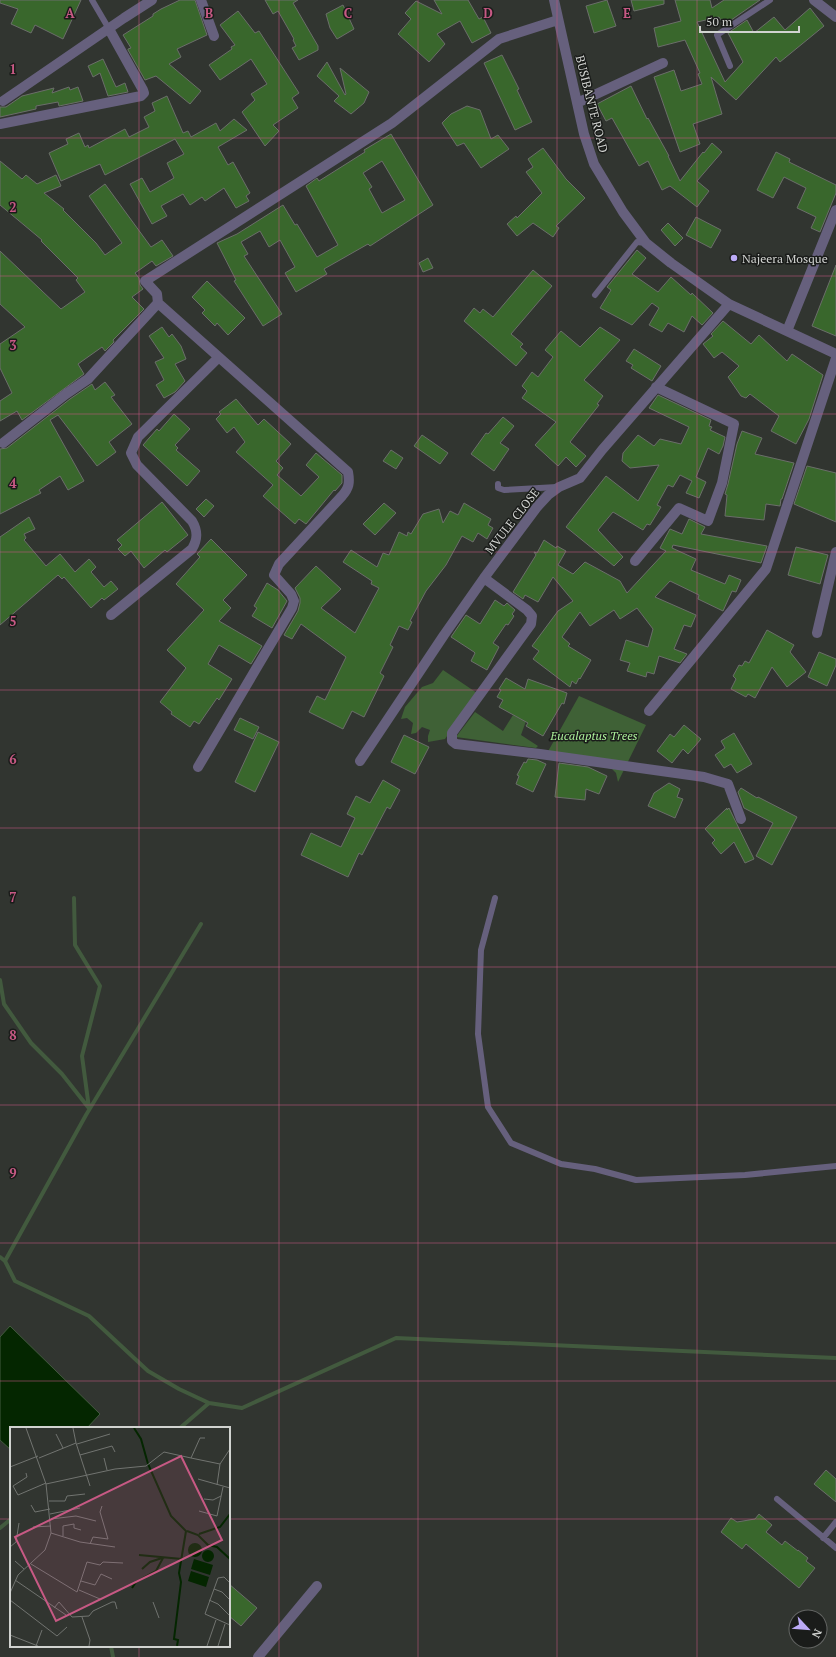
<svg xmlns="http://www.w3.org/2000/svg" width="836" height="1657" font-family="'PT Serif',serif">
  <rect width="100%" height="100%" fill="#313530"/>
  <path fill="#3f6136" d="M443 670 477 693 445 739 428 742V736L430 730 422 727 416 733 411 734 413 723 407 718 401 719 405 707 422 687 433 683Z
    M579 696 646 725 618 782 616 773 612 769 546 755Z
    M475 712 503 731 513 715 526 721 521 735 538 746 536 748 456 737Z"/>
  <path fill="#042600" stroke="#425a3e" d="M10 1326 100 1414 87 1428H11V1450L0 1440V1337Z"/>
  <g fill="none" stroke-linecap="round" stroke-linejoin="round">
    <path stroke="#425a3e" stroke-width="4" d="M74 898 75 945 100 986 82 1056 89 1108
      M0 980 4 1004 31 1043 62 1074 88 1107
      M0 1257 5 1261 15 1281 89 1316 148 1371 179 1389 209 1403 242 1408 396 1338 836 1358
      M5 1261 86 1115 201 924
      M180 1428 209 1403
      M0 1528 11 1519
      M111 1646 113 1657"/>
  </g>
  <path fill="#39672c" stroke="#6b6e6a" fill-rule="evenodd" d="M0 0H81L63 39 35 25 31 33 11 24 18 9 0 3Z
    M180 0H195L207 35 177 49 181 57 169 64 201 91 190 104 156 76 145 80 128 50V49L131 48 123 35 153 16V14L161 9Z
    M265 0H298L293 3 318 46V50L299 60 292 48 296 46 293 40 294 39 278 11 273 14Z
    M434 0H468L479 19 483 17 491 33 472 43 460 21 437 34 445 44 429 62 398 34 411 19 405 13 416 1 442 14Z
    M607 0 616 26 594 33 586 6Z
    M631 0H664V4L634 11Z
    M675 0H710L712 8 724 0H760L724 25 719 17 697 22 725 82 743 62 728 33 747 20 754 33 774 17 785 30 810 8 824 26 780 62 776 57 736 100 711 77 722 114 693 124 700 144 680 152 654 77 674 70 681 91 702 84 698 74 700 73 685 40 658 47 654 28 681 21Z
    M343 5 354 29 337 39 330 28 326 14Z
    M238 11 255 33 259 31 299 93 292 98 298 108 273 125 279 131 265 146 242 112 255 100 251 94 267 84 251 59 220 80 209 65 232 49 231 47 235 45 220 25Z
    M502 55 519 89 517 90 532 122 515 130 484 63Z
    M103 59 116 87 125 83 128 92 108 96 100 73 93 77 88 66Z
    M327 62 345 95 346 94 340 68 369 92 364 103 351 114 334 101 339 96 317 76Z
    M631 86 647 119 648 118 669 156H668L680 181 703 152 704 153 712 143 722 152 697 181 709 191 697 207 670 186 662 190 648 161 639 166 612 118 606 121 597 104Z
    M69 87 70 90 78 87 83 101 59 106 58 102 36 106V109L0 117V107H6L22 96 54 88 52 93Z
    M167 96 183 133 188 131 191 137 216 123 220 131 234 119 247 130 218 147 228 165 233 162 250 193 246 196 249 201 236 208 224 188 205 201 202 197 190 205 183 194 161 206 167 216 152 224 130 184 142 178 150 192 174 178 167 163 184 154 175 139 105 175 100 164 61 181 49 153 68 144 66 139 79 133 85 147 88 145 89 148 125 129 129 137 149 127 144 117 155 111 152 103Z
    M467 106 480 110 491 139 498 135 509 149 481 168 464 143 457 146 442 123 451 114Z
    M391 134 433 205 370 246 368 244 324 269 327 274 296 292 285 273 295 267 280 240 269 247 260 231 241 242 248 254 244 256 282 314 263 326 234 281 236 280 217 243 237 234 283 205 295 225 297 224 317 257 338 245 306 186 317 178 319 181 365 152 364 150ZM382 161 405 200 382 213 369 189 372 187 363 173Z
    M543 148 566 179 585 198 556 226 559 228 553 237 533 223 517 236 507 224 516 216 517 218 542 193 526 172 533 167 528 159Z
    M776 152 790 159 789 162 836 185V193L820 232 811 228 816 217 797 208 806 188 784 177 773 198 757 190Z
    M0 161 22 179 26 175 37 184 56 175 61 186 44 193 64 209 63 210 96 243 105 255 122 243 89 196 105 184 151 247 162 240 173 256 156 266 152 261 135 273 139 278 140 285 143 289 132 297 144 309 113 340 114 342 105 351 102 347 78 364 84 374 22 420 17 411 0 421V401L12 393 0 368V344L25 327 0 304V251L61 309 85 292 76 280 78 278 41 241 42 240 0 205Z
    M696 217 721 230 711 248 686 235Z
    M668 223 683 238 675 246 661 230Z
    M637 250 646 258 632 274 658 292 671 277 691 295 692 293 713 313 702 325 692 316 684 332 668 323 662 332 649 325 659 308 652 303 632 325 600 308 611 290 607 287Z
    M428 258 433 268 423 272 419 263Z
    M836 265V336L812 326Z
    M533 270 552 286 511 334 523 344 520 347 527 353 516 366 464 321 474 308 480 313 483 309 493 317Z
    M207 281 245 318 228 335 217 323 215 326 202 313 205 310 192 297Z
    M723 321 751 344 759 335 787 361 792 354 823 375 809 419 796 444 771 431 779 416 750 394 746 398 741 396 728 377 739 366 722 352 714 358 703 344 713 336 711 334Z
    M162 327 169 337 172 334 181 346 186 359 175 364 185 381 175 392 164 398 156 385 164 380 155 362 164 358 149 336Z
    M600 327 620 340 584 380 603 396 597 404 599 405 570 442 586 456 576 467 566 457 558 466 535 445 556 422 522 398 527 391 522 386 532 372 538 377 553 357 545 350 561 331 580 347Z
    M634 349 661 366 652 381 631 368 633 365 626 361Z
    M105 382 115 395 111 397 132 424 109 442 116 452 97 466 58 415 50 420 84 481 68 490 60 476 39 490 41 493 0 514V449L7 448 70 399 92 384 95 390Z
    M658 395 711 420 709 426 712 427 710 430 725 437 723 446 719 454 708 448 696 477 706 482 699 498 686 493 692 481 680 475 673 487 668 485 657 505 661 507 650 525 647 524 643 530 613 512 598 530 623 557 614 566 566 527 606 476 638 501 659 465 630 468 622 461 623 453 638 435 654 446 660 439 681 444 689 427 649 408Z
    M236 399 258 425 264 419 291 444 276 461 283 468 277 475 301 496 319 477 306 465 316 453 342 475V483L335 491 334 490 306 524 299 519 295 524 263 496 273 485 236 452 245 442 234 427 227 433 216 419 221 414 219 412Z
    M174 414 190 429 175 445 178 448 176 450 200 471 187 486 143 445 157 429 159 431Z
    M503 417 514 426 500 443 509 449 494 471 471 454 486 433 488 434Z
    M742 431 762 438 755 454 794 463 782 499H781L780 506 766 504 764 520 725 516 727 495 725 494 728 484 737 444Z
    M422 435 448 453 440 464 414 446Z
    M391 450 403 458 396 469 383 461Z
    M807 466 836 473V522L794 504Z
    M206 499 214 506 204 517 196 509Z
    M162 502 188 535 167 552 165 550 144 568 131 551 125 556 118 549 122 545 117 540Z
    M384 503 396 513 375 535 363 524Z
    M464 503 491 519 488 525 493 528 487 539 478 533 473 542 462 536 446 565 426 591 410 621 412 622 408 630 399 626 390 645 393 647 380 673 384 676 364 717 352 711 343 729 309 712 317 696 325 700 346 657 301 624 292 639 284 635 298 611 300 603V598L295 588 316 566 341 589 321 608 355 633 379 588 371 584 372 581 343 562 351 550 377 567 383 553 389 555 399 532 407 536 408 532 411 534 423 514 439 509 443 523 450 511 458 515Z
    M29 517 35 529 24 534 26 538 24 540 46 566 60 554 75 572 89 559 96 567 91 572 104 587 111 581 118 589 104 600 102 598 91 608 64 577 62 579 58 575 0 625V537Z
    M689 519 705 527 701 534 767 546 761 563 673 545 672 548 696 559 691 570 725 584 729 575 741 580 736 592 732 591 723 611 698 599 699 595 670 581 655 597 696 615 691 627 684 625 674 649 687 654 680 663 659 656 654 674 647 672 646 677 627 671 630 663 620 660 626 640 648 647 653 629 637 608 620 619 614 610 590 626 580 612 562 637 570 644 568 646 591 660 580 679 579 678 576 684 572 681 570 687 533 659 539 651 532 646 558 611 573 601 553 577 538 602 525 595 523 599 513 592 536 555 534 552 537 553 544 540 556 548 557 546 566 551 558 565 573 574 585 562 620 581 627 593 666 551 660 548 670 529 682 534Z
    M211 539 247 575 223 600 231 608 219 621 262 646 251 664 219 645 208 664 232 679 219 700 217 698 199 724 194 721 190 727 171 714 172 712 160 702 186 668 167 650 204 610 176 584 200 557 197 554Z
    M796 547 828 555 820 584 788 575Z
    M267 583 278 590 287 601 272 628 252 616 257 608 254 606Z
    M495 600 504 606 507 603 515 610 512 614 514 616 508 625 506 624 493 643 499 647 487 670 471 661 475 653 474 652 451 637 466 615 480 624Z
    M767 630 794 645 790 652 806 672 787 687 772 667 755 698 748 694 746 697 731 689 736 679 733 676 739 665 742 666 745 661 749 663Z
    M819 652 836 659V665L827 686 808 677Z
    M506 678 525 689 528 679 567 693 564 704 562 703 543 736 526 726 528 723 499 707 503 700 497 697 501 690 499 689Z
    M240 718 259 727 253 739 234 730Z
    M684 725 701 739 688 754 683 749 672 763 657 751 670 734 674 737Z
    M258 732 279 742 255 792 235 782Z
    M734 733 752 764 737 773 731 764 724 768 715 755 725 748 721 741Z
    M404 735 429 747 415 774 391 762Z
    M528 759 537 760 546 764 533 792 516 784 519 776 517 775 524 762 526 763Z
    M559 763 588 767 607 776 599 794 586 789 585 800 555 797Z
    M383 780 400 790 390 809 387 807 362 855 359 853 348 877 301 855 311 833 341 847 355 818 347 814 356 796 370 803Z
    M669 783 680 789 677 797 683 799 675 818 648 806 654 793Z
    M741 788 757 798 758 797 797 817 772 865 756 856 773 823 744 808 738 792Z
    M727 808V810L729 808 754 859 745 863 734 842 721 854 712 843 715 840 705 829Z
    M826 1470 836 1479V1502L814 1484Z
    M759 1514 772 1525 766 1532 782 1545 785 1541 798 1551V1550L808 1558 806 1561 815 1568 799 1588 746 1544 742 1549 721 1532 731 1518 737 1522 755 1519Z
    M229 1584 257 1608 241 1626 229 1616Z"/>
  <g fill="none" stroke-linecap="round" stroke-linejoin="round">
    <path stroke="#66607d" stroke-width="6" d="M92 0 109 29
      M730 66 717 35 770 0
      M595 295 637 242 646 243
      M498 484V488L504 490 557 487
      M495 898 481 950 478 1034 488 1107 511 1143 561 1164 595 1169 636 1180 745 1175 836 1166
      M777 1499 836 1548
      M823 1538 836 1522"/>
    <path stroke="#66607d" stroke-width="10" d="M201 0 214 36
      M554 0 584 134 594 164 623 212 646 243 671 263 729 304 836 354
      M814 0 836 17
      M3 101 124 18 152 0
      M577 103 663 63
      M0 124 141 96 144 93 143 90 109 29
      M787 331 836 210
      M3 443 66 394 88 379 158 303
      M635 561 679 508 708 521 722 483 734 424 656 387
      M484 578 527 610 532 616 531 624 452 733V741L456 744 540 754 704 777 728 784 741 819
      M111 615 192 549C198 539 198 531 192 521L137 465 131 453 138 437 218 358
      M817 633 836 552
      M649 711 766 569 836 358
      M360 761 444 635 484 578 537 507 548 495 559 487 580 478 602 450 729 304
      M198 767 292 608 294 601 291 594 274 575 279 564 342 496C349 488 350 483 348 472L158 303 157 294 145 281 392 123 499 39 558 20
      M258 1657 317 1586"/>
  </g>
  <path fill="none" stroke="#c75984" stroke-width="1" stroke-opacity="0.55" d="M139 0V1428M279 0V1657M418 0V1657M557 0V1657M697 0V1657M0 138H836M0 276H836M0 414H836M0 552H836M0 690H836M0 828H836M0 967H836M0 1105H836M0 1243H836M0 1381H836M0 1519H11M229 1519H836M139 1646V1657"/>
  <circle fill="#bbaaf6" stroke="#1a1c1a" stroke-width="1.5" cx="734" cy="258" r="4"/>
  <g text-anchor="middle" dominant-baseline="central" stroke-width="3" stroke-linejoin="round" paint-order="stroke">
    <g font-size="12" fill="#d1d3d0" stroke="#1a1c1a">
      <text transform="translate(592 104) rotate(76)">BUSIBANTE ROAD</text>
      <text transform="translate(512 521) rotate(-52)">MVULE CLOSE</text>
    </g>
    <g font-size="12" fill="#d1d3d0" stroke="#1a1c1a" text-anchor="start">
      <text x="742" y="258">Najeera Mosque</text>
    </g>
    <g font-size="12" font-style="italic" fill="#abef99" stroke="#1a1c1a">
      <text x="594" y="735">Eucalaptus Trees</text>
    </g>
  </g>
  <g transform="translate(10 1427)">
    <rect width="220" height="220" fill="#313530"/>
    <path d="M178 123a7 7 0 1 1 14 0a7 7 0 1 1-14 0ZM192 129a6 6 0 1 1 12 0a6 6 0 1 1-12 0ZM184 132 203 138 200 148 181 142ZM181 144 199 150 196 160 178 154Z" fill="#042600"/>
    <path fill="none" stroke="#042600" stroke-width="2" d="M124 1 131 12 138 37 161 89 176 104 169 146 171 155 164 212 168 213 167 219M177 104 188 108 198 118 207 120 220 132M189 107 210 100 220 87M129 128 172 132M132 142 140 135 152 131M122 161 126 155 146 144 153 131"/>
    <path fill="none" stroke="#717470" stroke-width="1" d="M46 7 53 21M195 11H190L181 31 210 37M66 16 80 59M67 17 100 7M70 28 102 19 105 25M29 31 66 16 63 1M94 31 97 43M0 40 28 29M16 46 17 50 3 59 8 68 36 56M188 52 220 61M36 57 105 42 136 39 154 25 181 31M207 58 210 37 220 22M194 72 203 73 211 69M39 74H55L57 69 75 67M21 78 25 85 40 82M189 84 207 89 213 60M40 87 70 81M41 92 66 89 86 94M23 100 41 99M41 106 70 115 105 120M53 109V99L64 97V101L71 103M80 117 83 110 98 112 90 85 92 79M0 120 6 115 9 96M5 134 14 142M21 137 67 165 77 135 90 138 93 135 113 136M5 153 56 188M71 154 85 158 91 147 102 152M220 156 214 150 208 151 195 187 220 198M204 162 212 165 220 173M69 163 90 172M0 166 8 148 35 123 41 106 36 57 16 1M0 173 47 209 57 200M199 173 208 177 220 189M143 175 149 191M44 181 49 175 62 190 79 189 83 184 102 175H105L107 182M72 190 80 213 79 219M0 208 28 219M26 219 32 203M197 219 206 193M208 219 215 197"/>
    <path fill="#c75984" fill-opacity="0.15" stroke="#c75984" stroke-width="2" d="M171 29 212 113 46 194 5 110Z"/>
    <rect width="220" height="220" fill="none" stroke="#d1d3d0" stroke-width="2"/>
  </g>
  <g font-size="13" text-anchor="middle" font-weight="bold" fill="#c75984" stroke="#1a1c1a" stroke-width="3" stroke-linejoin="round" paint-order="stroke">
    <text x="70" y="18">A</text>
    <text x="209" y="18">B</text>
    <text x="348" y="18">C</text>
    <text x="488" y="18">D</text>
    <text x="627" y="18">E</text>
    <text x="13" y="74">1</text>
    <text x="13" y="212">2</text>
    <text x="13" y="350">3</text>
    <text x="13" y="488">4</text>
    <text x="13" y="626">5</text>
    <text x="13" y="764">6</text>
    <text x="13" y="902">7</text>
    <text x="13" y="1040">8</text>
    <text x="13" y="1178">9</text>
  </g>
  <g transform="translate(808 1629) rotate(116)"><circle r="19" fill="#1a1c1a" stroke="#636563"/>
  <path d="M0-3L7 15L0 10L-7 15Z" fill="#bbaaf6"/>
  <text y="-6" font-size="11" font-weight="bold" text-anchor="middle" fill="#d1d3d0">N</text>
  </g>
  <path d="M700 26v6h99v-6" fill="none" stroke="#d1d3d0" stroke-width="2"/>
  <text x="706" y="26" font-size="12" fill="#d1d3d0" stroke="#1a1c1a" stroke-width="3" paint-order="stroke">50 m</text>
</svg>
